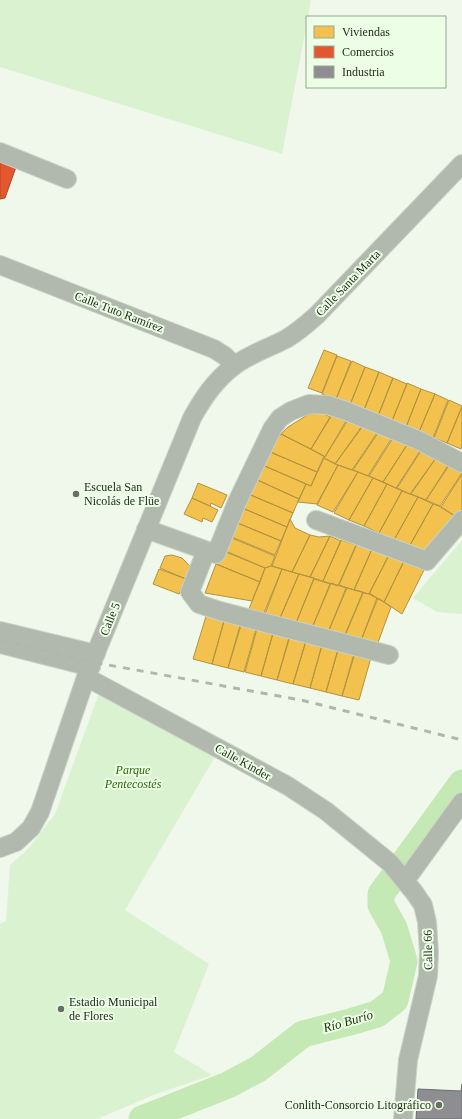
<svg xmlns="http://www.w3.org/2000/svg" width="462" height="1119" font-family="'Times New Roman',serif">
  <rect width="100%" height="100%" fill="#eff8eb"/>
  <path fill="#dbf2d1" d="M0 0H311L308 17H307V23L282 154 0 67Z
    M462 540V614L437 612 413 598Z
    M102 685 216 755 125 910 209 964 174 1052 212 1075 156 1094 97 1119H0V924L6 921 10 865 27 850 55 814Z"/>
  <path fill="#f2c14e" stroke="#b3933f" d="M324 350 337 355 322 393 308 388Z
    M337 356 351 361 336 399 322 394Z
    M352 361 365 367 350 405 336 399Z
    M365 367 379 372 364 410 350 405Z
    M379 372 393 378 378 416 364 410Z
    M393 378 407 384 392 421 378 416Z
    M407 383 421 389 406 427 392 421Z
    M421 389 435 394 419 432 406 427Z
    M435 394 448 400 433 438 419 432Z
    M449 400 462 406 447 443 434 438Z
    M462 407V446L461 449 447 443Z
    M323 413 330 417 311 449 281 434 288 427 309 414Z
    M332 415 346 421 325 457 311 449Z
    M348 420 362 426 335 464 324 458Z
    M363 426 377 433 352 470 335 464Z
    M378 433 391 439 368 476 353 470Z
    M281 434 324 456 317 472 268 451Z
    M393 438 407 445 383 482 369 476Z
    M407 445 420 451 396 488 383 482Z
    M268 451 317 472 311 486 260 464Z
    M421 451 436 458 410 494 397 488Z
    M324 458 338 465 317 504 298 502 306 484 311 486Z
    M436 458 449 464 426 500 411 494Z
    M260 464 306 484 299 499 253 478Z
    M450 464 462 471V473L440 506 426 500Z
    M338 465 358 472 333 512 317 505Z
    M358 472 373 478 349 520 334 513Z
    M462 474V511L457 517 441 507Z
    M253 478 299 499 293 513 246 493Z
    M373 478 387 484 364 526 349 520Z
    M198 483 227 495 221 508 211 503 210 506 192 498Z
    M387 484 402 491 379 533 364 526Z
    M402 491 418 497 394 540 379 533Z
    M246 493 293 513 287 527 240 507Z
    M418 497 433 504 409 547 394 540Z
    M192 498 218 510 212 522 203 518 202 522 184 514Z
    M433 504 439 506 456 517 424 554 409 547Z
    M240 507 287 527 281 541 233 521Z
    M290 519 295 528 310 535 292 572 272 566Z
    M233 521 281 541 275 555 227 535Z
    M310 535 319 537 330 536 310 577 292 572Z
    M227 536 275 556 271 566 265 568 221 549Z
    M330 536 341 541 323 581 310 577Z
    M341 540 356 545 338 586 323 581Z
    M357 544 372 549 354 590 339 585Z
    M372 549 389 555 369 594 354 590Z
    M221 550 265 568 260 582 216 564Z
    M172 555 182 558 191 567 186 579 160 568 165 556Z
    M389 555 404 561 384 602 369 594Z
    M404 561 424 570 402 614 384 602Z
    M216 564 260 582 252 601 205 593Z
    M271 566 282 569 264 613 249 609 265 568Z
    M159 569 186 579 179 594 153 584Z
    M282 569 299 574 280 618 265 614Z
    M299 574 314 578 296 623 280 618Z
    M314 579 330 584 312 628 296 623Z
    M331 583 346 588 328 633 312 628Z
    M347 588 363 592 344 637 328 632Z
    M363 593 371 594 377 598 360 643 344 638Z
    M378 598 391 607 376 648 360 643Z
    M207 613 225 618 212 664 193 659Z
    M225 617 241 622 228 668 212 664Z
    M242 622 257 626 244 672 228 668Z
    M258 625 274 630 261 676 245 672Z
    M274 629 290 634 277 680 261 676Z
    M291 633 307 638 293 684 277 680Z
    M307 637 323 642 310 688 293 684Z
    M323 641 339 646 326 692 310 688Z
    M339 646 355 650 342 696 326 692Z
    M356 650 372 654 359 700 342 696Z"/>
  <path fill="#e4572e" stroke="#a94928" d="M0 160 16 167 5 198 0 199Z"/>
  <path fill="#8d8d92" stroke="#6c6e6e" d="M462 1084V1119H416L418 1089 461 1091Z"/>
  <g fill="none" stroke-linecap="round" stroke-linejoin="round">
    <path stroke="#c4e9b5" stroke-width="27" d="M142 1119 228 1085 258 1069 303 1034 350 1022 377 1014 395 1000 404 961 394 928 381 905V894L462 783"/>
    <defs>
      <path id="minor" d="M0 152 67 179
        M0 265 214 349 225 356 234 365
        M316 520 427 561 462 520
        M146 529 216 554 237 502 272 429 280 418 291 411 309 404 328 405 346 411 418 440 462 463
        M206 551 190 592 199 604 220 611 389 655
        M0 631 96 654
        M0 644 91 667
        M86 677 288 786 326 811 390 863 414 892 423 905 427 922 429 952 428 976 408 1060 403 1119
        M0 848 16 842 31 828 40 812 86 677 192 418C203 398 215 380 234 366 249 354 269 348 286 339 298 332 307 324 317 315L462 164
        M405 881 462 802"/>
    </defs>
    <use href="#minor" stroke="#cad2c6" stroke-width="20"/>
    <use href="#minor" stroke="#b1b9ae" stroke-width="18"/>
    <path stroke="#afb7ac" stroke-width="3" stroke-dasharray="7 7" stroke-linecap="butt" d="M0 640 92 662 301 700 462 740"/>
  </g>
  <g fill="#687064" stroke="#ecfee5" stroke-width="1.5">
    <circle cx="76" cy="494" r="4"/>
    <circle cx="61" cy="1009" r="4"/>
    <circle cx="439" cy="1105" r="4"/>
  </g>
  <g text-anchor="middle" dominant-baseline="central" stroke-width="4" stroke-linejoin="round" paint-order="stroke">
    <g font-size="12" fill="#1f271b" stroke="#ecfee5">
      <text transform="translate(348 283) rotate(-46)">Calle Santa Marta</text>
      <text transform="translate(119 312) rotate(21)">Calle Tuto Ramírez</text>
      <text transform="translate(110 619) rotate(-68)">Calle 5</text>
      <text transform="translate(243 762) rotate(29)">Calle Kinder</text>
      <text transform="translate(428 950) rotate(-91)">Calle 66</text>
    </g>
    <g font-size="12" fill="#1f271b" stroke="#ecfee5" text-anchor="start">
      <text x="84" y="487">Escuela San<tspan x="84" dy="14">Nicolás de Flüe</tspan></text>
      <text x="69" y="1002">Estadio Municipal<tspan x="69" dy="14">de Flores</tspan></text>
      <text x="431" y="1105" text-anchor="end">Conlith-Consorcio Litográfico</text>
    </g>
    <g font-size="12" font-style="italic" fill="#2f680a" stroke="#ecfee5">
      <text x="133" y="770">Parque<tspan x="133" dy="14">Pentecostés</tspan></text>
    </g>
    <g font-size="13" font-style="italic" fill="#163405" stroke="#ecfee5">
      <text transform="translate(348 1021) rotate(-16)">Río Burío</text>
    </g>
  </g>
  <rect x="306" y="16" width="140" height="72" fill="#ecfee5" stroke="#9aa894"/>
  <rect x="314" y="26" width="20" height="12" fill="#f2c14e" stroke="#9aa894"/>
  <text x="342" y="36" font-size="12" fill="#1f271b">Viviendas</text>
  <rect x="314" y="46" width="20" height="12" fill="#e4572e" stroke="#9aa894"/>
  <text x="342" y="56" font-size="12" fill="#1f271b">Comercios</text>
  <rect x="314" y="66" width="20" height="12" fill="#8d8d92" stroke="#9aa894"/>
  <text x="342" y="76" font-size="12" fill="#1f271b">Industria</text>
</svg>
